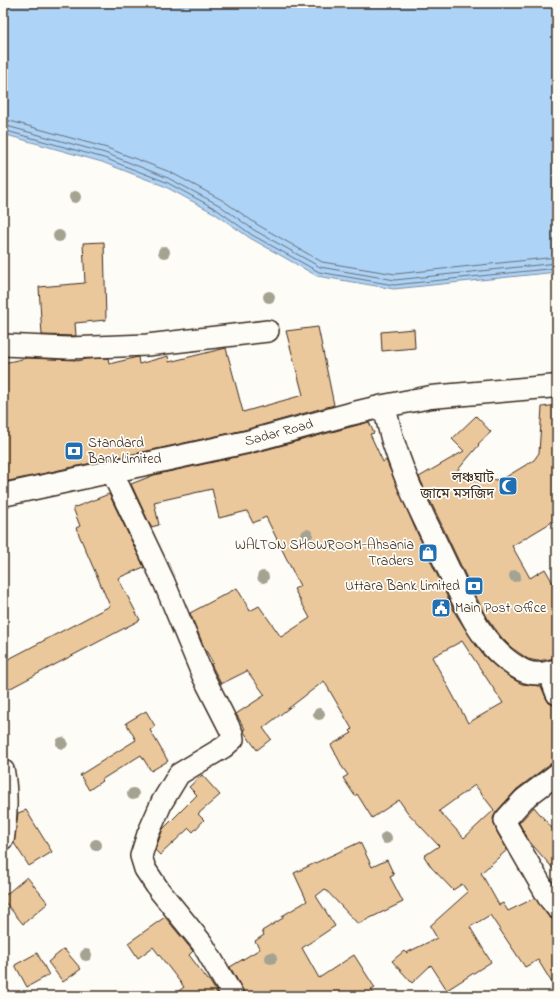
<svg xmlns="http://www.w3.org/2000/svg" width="560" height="999" font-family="'Indie Flower','Noto Sans Bengali',sans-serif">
  <rect width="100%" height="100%" fill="#fdfcf7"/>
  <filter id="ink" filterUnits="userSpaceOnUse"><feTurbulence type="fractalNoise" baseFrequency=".025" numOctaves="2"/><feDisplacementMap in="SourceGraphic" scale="8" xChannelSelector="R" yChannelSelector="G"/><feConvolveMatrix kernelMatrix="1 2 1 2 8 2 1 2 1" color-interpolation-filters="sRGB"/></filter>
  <g filter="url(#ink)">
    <path fill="#add3f7" stroke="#7f8fa0" d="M3 3H557V272L394 289 317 276 250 238 214 213 164 186 102 162 3 134Z"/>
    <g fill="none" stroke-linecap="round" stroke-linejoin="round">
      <path stroke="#696e75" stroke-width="1" d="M3 119 107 148 170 172 222 200 258 225 322 262 395 274 557 257
        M3 125 105 153 168 178 219 205 254 230 320 267 395 280 557 263
        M3 130 104 158 166 182 216 209 252 235 319 272 394 285 557 268"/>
    </g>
    <path fill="#ebc89c" stroke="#3b2a1e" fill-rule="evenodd" d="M104 242 106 320 75 323 76 336 42 335 39 287 85 283 83 243Z
      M318 327 334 405 244 430 4 482 3 363 27 358 77 360V361L87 359 108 358 109 364 138 357 139 364 168 356 169 362 226 348 243 412 303 395 286 331Z
      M414 329 415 348 382 351 381 332Z
      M557 405V519L512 546 530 578 545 569 557 590V658L537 661 528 659 512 648 502 638 485 615 471 587 419 477 464 451 452 439 476 416 491 432 478 444 479 445 451 478 501 480 534 460 539 453 542 407Z
      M369 422 374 433 370 434 383 462 386 460 414 526 455 613 473 641 484 656 497 668 511 678 522 684 541 686 546 698 549 703 557 706V762L550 764 517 789 496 812 493 818 494 824 497 832 507 850 481 873 499 905 503 903 508 911 535 898 548 916 552 919 557 920V991L538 960 525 967 490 915 470 927 491 962 447 990 431 965 412 983 392 961 404 951 406 953 437 938 430 926 468 892 462 884 453 890 431 867 424 856 439 846 408 813 399 800 372 818 357 794 355 796 343 778 348 775 340 764H341L331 745 352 733 350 731 352 729 324 681 263 728 271 739 257 750 244 732 243 730 245 729 236 714 265 695 247 671 221 684 211 664 213 663 204 647 190 613 237 588 250 611 259 606 281 637 310 618 294 589 300 586 266 517 253 523 247 511 219 518 212 489 154 502 159 525 151 527 131 484 154 475 250 454ZM462 641 503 703 468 723 432 657ZM475 785 494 810 464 838 439 811Z
      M109 494 144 567 118 578 140 620 3 692V662L110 606 76 528 80 526 73 508Z
      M146 711 155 726 150 730 168 761 151 771 141 755 101 780 102 781 89 790 80 775 136 740 126 723Z
      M202 775 220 795 198 814 204 820 193 832 189 828 160 855 155 850 163 829 197 795 189 787Z
      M534 807 557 834V873L529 841 519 823Z
      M26 810 52 852 29 866 14 843 18 813Z
      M360 842 372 867 387 860 394 875 390 877 403 902 358 924 325 889 315 897 316 896 335 926 302 948 319 978 354 955 375 988 371 990 376 996H245L243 990 230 967 260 949 255 941 264 935 262 931 283 918 282 916 307 901 294 873Z
      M27 877 48 903 23 924 3 900V897Z
      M165 917 192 950 193 951 189 955 208 980H209L219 996H172L184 987 153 947 138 958 128 943Z
      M64 949 81 969 63 982 48 962Z
      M37 953 49 975 27 987 15 965Z"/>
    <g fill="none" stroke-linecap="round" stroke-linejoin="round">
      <defs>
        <path id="minor" d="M3 345 68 348 147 345 268 331
          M112 472 164 582 203 676 232 733 233 739 224 747 179 774 162 802 148 834 141 856 145 869 159 890 202 943 233 996
          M549 673 557 694
          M557 774 524 799 505 820 507 826 548 897 557 908"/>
        <path id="tertiary" d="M384 406C388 420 390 434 395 447 408 488 428 526 446 564 464 601 480 645 517 667 530 676 543 675 557 670
          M3 495 247 442 350 414 384 406 431 397 557 386
          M3 771C7 793 6 816 3 838"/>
      </defs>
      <use href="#minor" stroke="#3b2a1e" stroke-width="24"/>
      <use href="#tertiary" stroke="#3b2a1e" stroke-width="25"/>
      <use href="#minor" stroke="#fdfcf7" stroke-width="21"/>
      <use href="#tertiary" stroke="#fdfcf7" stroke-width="22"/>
    </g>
    <g fill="#a4a291">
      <circle cx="75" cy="197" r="6"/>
      <circle cx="59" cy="236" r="6"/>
      <circle cx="164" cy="252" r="6"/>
      <circle cx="269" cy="297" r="6"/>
      <circle cx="307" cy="535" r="6"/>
      <circle cx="515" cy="576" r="6"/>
      <circle cx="263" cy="577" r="6"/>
      <circle cx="319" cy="714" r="6"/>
      <circle cx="62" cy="743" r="6"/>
      <circle cx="133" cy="794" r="6"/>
      <circle cx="386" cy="838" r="6"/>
      <circle cx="96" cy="845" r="6"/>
      <circle cx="86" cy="955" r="6"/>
      <circle cx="271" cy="958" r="6"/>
    </g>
  </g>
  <defs>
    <symbol id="bank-square" viewBox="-11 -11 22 22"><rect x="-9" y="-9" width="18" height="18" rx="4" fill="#1f6fb2" stroke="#fdfcf7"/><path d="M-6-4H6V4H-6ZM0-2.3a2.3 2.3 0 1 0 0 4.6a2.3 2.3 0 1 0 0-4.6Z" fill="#fff"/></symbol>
    <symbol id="mosque-square" viewBox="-11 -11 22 22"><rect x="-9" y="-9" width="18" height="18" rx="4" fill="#1f6fb2" stroke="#fdfcf7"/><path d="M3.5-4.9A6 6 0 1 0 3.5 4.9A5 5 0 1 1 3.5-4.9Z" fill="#fff"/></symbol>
    <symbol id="shop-square" viewBox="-11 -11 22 22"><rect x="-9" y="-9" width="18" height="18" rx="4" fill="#1f6fb2" stroke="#fdfcf7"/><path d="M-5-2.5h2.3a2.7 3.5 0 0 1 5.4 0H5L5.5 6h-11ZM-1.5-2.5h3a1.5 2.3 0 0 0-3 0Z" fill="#fff"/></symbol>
    <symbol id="civic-square" viewBox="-11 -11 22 22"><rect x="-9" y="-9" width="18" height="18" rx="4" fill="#1f6fb2" stroke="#fdfcf7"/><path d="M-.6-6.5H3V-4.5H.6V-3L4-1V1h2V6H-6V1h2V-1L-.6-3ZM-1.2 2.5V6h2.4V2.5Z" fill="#fff"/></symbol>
  </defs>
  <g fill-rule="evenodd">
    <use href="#bank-square" x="63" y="440" width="22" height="22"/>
    <use href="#mosque-square" x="497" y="475" width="22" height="22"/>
    <use href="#shop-square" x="417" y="542" width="22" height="22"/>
    <use href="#bank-square" x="463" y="575" width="22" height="22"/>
    <use href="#civic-square" x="430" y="597" width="22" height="22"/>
  </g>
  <g text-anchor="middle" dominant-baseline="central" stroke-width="3.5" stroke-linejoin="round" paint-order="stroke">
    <g font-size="14" fill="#3b2a1e" stroke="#fdfcf7">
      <text transform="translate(279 433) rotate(-15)">Sadar Road</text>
    </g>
    <g font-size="14" fill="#3b2a1e" stroke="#fdfcf7" text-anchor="end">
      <text x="88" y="443" text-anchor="start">Standard<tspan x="88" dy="16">Bank Limited</tspan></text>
      <text x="494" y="478">লঞ্চঘাট<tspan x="494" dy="16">জামে মসজিদ</tspan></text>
      <text x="414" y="545">WALTON SHOWROOM-Ahsania<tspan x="414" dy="16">Traders</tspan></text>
      <text x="460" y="586">Uttara Bank Limited</text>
      <text x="455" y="608" text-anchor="start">Main Post Office</text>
    </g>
  </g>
  <rect width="560" height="999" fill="none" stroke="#fdfcf7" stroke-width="16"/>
  <rect x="8" y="8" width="544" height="983" fill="none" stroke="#3b2a1e" stroke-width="1.5" filter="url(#ink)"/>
</svg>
